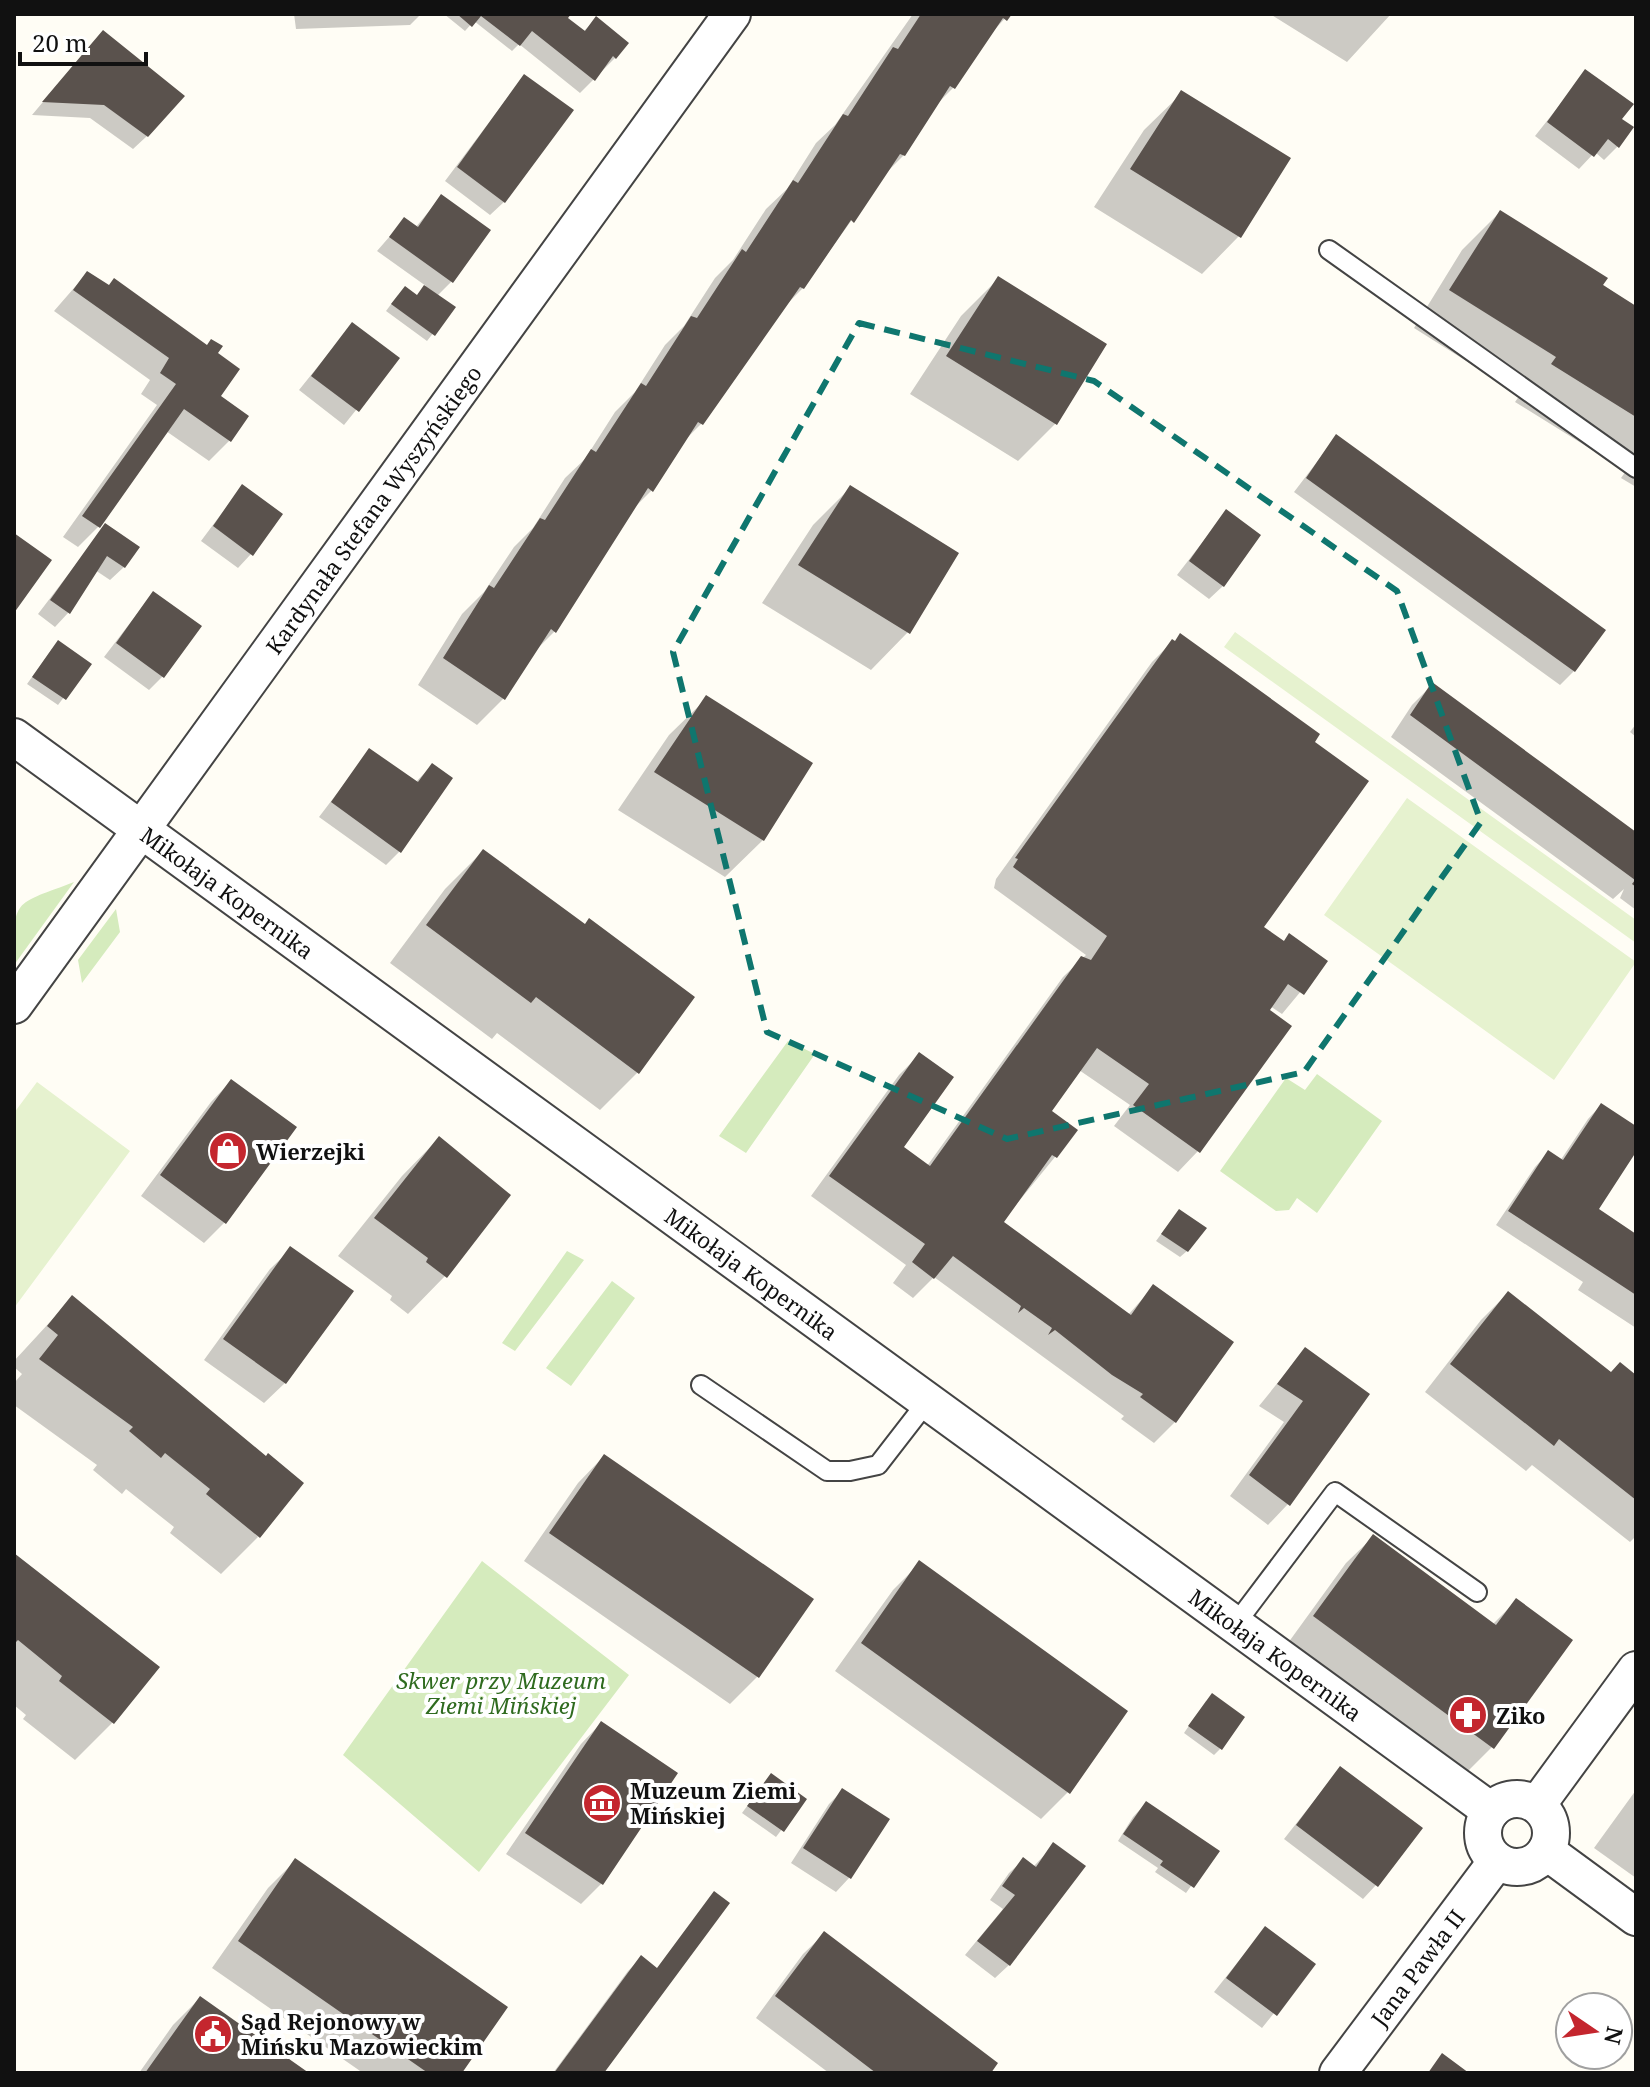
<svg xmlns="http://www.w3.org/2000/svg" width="1650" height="2087" font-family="'Noto Serif',serif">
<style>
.green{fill:#d5ebbd}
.pitch{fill:#e6f2cf}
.shadow{fill:#0003}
.building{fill:#5a524d}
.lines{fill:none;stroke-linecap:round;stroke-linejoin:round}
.lane-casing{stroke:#444;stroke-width:22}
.street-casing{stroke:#444;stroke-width:40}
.lane{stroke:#fff;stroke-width:18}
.street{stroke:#fff;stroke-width:36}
.marked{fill:none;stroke:#0f766e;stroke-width:6;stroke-dasharray:16 10;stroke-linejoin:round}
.labels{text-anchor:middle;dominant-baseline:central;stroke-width:8;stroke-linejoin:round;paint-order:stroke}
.street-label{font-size:22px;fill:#111;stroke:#fff}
.poi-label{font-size:22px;font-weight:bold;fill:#111;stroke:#fff;text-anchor:start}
.park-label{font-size:22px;font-style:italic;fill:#2f6b1f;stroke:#fff}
</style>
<rect width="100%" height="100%" fill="#fffdf5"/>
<path class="green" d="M74,882L14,965C14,897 12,906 74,882Z
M116,909L120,932L82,983L78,960Z
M788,1041L815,1054L746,1153L719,1136Z
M1317,1074L1382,1121L1317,1213L1297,1198L1289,1210L1276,1211L1220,1171L1286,1078L1305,1090Z
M567,1251L584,1260L515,1351L502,1343Z
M612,1281L635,1298L571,1386L546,1368Z
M482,1561L629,1675L479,1872L343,1755Z"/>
<path class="pitch" d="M1235,632L1636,920V943L1224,647Z
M1407,798L1636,962L1554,1080L1324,915Z
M37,1082L130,1151L14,1308V1113Z"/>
<path class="shadow" d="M294,14H421L410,25L296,29Z
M444,14H569L566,18L583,32L596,19L615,58L580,93L519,44L512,51L474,21L465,31Z
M913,14H1009L986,39L954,87L934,107L904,155L884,175L803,288L785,306L701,424L681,444L651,491L632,510L555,631L534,652L504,698L477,725L418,685L462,614L484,592L514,547L533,528L565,478L585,459L615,412L635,392L665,345L684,326L715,278L733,260L766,209L787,189L816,143L835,125Z
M1270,14H1391L1347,62Z
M90,46L147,136L133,149L90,118L32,115Z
M1586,72L1619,119L1618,146L1604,160L1595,152L1579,169L1535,136Z
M524,76L504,202L490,215L445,181Z
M1182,93L1239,236L1202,274L1094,207L1144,130Z
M441,197L451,282L437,296L453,308L427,341L386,311L398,295L416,297L426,286L377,251L404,220L415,228Z
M1500,212L1636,308V487L1621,478L1626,471L1515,402L1520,395L1414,328L1462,250Z
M87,273L218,396L229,441L209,461L166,431L98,527L78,547L63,537L157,405L141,394L150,380L54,311Z
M998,279L1056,423L1018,461L910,394L961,316Z
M352,324L397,359L344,425L299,390Z
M1336,437L1574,671L1560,685L1294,492Z
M242,486L251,554L238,568L201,541Z
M850,488L908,632L871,670L762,603L813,525Z
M1226,512L1223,586L1209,599L1177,575Z
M106,525L124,567L110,580L95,570L68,613L55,627L38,614Z
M153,593L163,676L149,690L104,657Z
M1173,641L1312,743L1261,927L1282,943L1290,935L1326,961L1282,1014L1270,1006L1198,1151L1178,1172L1114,1126L1130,1105L1079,1070L1049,1111L1055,1157L1001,1223L1128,1315L1154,1286L1232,1343L1175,1422L1154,1443L1121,1419L1124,1416L934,1277L913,1298L893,1283L906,1265L811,1196L899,1075L919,1055L901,1147L927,1166L1063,977L1086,955L994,888L996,879L1152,662Z
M52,649L89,664L58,705L27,684Z
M1432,685L1636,834V910L1620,898L1624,889L1613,899L1391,737L1412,705Z
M707,698L763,840L725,877L618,810L669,735Z
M1636,724V737L1630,732Z
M370,750L415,783L432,765L399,852L386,865L319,817Z
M483,851L638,1072L600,1110L497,1033L492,1039L390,963L445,889Z
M231,1081L294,1128L224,1223L204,1243L141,1196L211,1102Z
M1601,1105L1636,1128V1148L1596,1210L1636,1236V1328L1578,1290L1583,1282L1496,1225L1535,1167L1548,1153L1560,1161L1588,1119Z
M439,1138L445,1276L408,1314L390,1300L392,1296L338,1256L402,1176Z
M1173,1218L1187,1251L1180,1257L1156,1241Z
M291,1249L285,1383L264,1403L204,1360L270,1269Z
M1508,1293L1610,1374L1636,1378V1536L1630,1542L1532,1465L1526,1471L1425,1392L1481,1320Z
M72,1298L258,1537L221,1574L170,1533L174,1527L126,1489L122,1494L93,1470L97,1465L14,1405V1383L22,1374L14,1367V1361Z
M1305,1349L1368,1395L1288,1504L1268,1525L1230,1496L1284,1422L1259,1406Z
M604,1456L811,1599L757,1677L730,1704L524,1561L578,1483Z
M1373,1537L1492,1625L1516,1601L1492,1747L1465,1774L1288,1643L1346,1563Z
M14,1556L157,1667L112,1723L75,1760L23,1719L26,1715L14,1705Z
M920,1563L1068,1792L1041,1819L835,1671L893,1590Z
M1206,1701L1220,1749L1214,1755L1184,1733Z
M601,1723L676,1774L601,1884L581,1904L506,1854L581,1744Z
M1340,1768L1376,1885L1363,1899L1284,1839Z
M765,1782L804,1800L776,1837L742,1813Z
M843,1790L887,1819L849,1878L836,1892L791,1863L829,1804Z
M1636,1790V1878L1594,1848Z
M1146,1803L1204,1868L1186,1893L1155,1872L1158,1868L1118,1841L1133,1817Z
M1054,1845L1009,1965L995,1978L965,1955L1003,1909L990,1900L1009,1873L1023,1860L1033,1867Z
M295,1861L460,2073H363L212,1968L268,1888Z
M1265,1928L1313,1964L1262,2028L1214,1992Z
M824,1934L988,2073H829L756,2018L803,1954Z
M641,1958L600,2073H553L628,1971Z
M200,1998L306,2073H139L173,2025Z"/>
<path class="building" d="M457,14H571L568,18L585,31L596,16L629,43L616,59L613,56L595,81L532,31L520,46L481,16L472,27Z
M921,14H1012L1007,21L1003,18L955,89L950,86L905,156L900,154L854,223L851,220L804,289L800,287L703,425L698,422L653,492L648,488L556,633L551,629L505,700L443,658L489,585L494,588L540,518L545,520L591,449L596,452L641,383L646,386L691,316L697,318L742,249L746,252L793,180L798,183L843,114L848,116L893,47L898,49Z
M103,30L185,96L148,137L104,105L42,102Z
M1585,69L1634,104L1622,119L1634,127L1619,148L1608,139L1594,157L1547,122Z
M524,74L574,110L505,203L457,167Z
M1181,90L1291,158L1241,238L1130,169Z
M441,194L491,230L453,283L389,237L404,217L418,227Z
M1500,210L1608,278L1603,285L1636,306V417L1551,364L1556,357L1449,290Z
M87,271L109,285L114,278L207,345L211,339L223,346L218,353L240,369L221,396L249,416L231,442L184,409L100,528L82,516L176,384L160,373L169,358L73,290Z
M998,276L1107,344L1057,425L946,356Z
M424,285L456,307L435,336L391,304L405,286L417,295Z
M352,322L400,358L359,412L311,376Z
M1336,434L1606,630L1575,672L1306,478Z
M242,484L283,514L253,556L213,526Z
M850,485L959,553L910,634L798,565Z
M1226,509L1261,535L1224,587L1189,561Z
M105,523L140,547L125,568L107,556L70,614L50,600Z
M14,533L52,560L14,613Z
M153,591L202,626L164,678L116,643Z
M1180,633L1320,734L1315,742L1369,781L1264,927L1284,941L1289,933L1328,961L1304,995L1288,984L1270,1010L1292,1026L1200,1153L1133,1105L1149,1084L1097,1048L1052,1111L1078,1130L1057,1158L1052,1155L1004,1222L1131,1315L1153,1284L1234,1342L1176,1423L1140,1397L1143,1394L1112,1375L1055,1330L1048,1335L1052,1328L1024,1308L1018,1313L1021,1306L953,1256L934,1279L912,1262L925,1244L829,1176L919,1052L954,1077L904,1147L930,1166L1081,956L1091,960L1107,936L1013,867L1018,859L1015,858L1172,639L1175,641Z
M58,640L92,664L66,700L32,677Z
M1432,682L1636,832V887L1632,884L1635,880L1410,715Z
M706,695L813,763L764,841L654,772Z
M369,748L418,782L432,763L453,778L401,853L331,802Z
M483,849L585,924L589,918L695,997L639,1074L536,997L531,1003L426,925Z
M231,1079L297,1127L226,1224L160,1175Z
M1601,1103L1636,1126V1152L1599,1209L1636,1234V1295L1508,1211L1548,1150L1563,1160Z
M439,1136L511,1195L447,1278L426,1262L428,1258L374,1218Z
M1179,1209L1207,1228L1188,1252L1161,1234Z
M290,1246L354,1291L286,1384L223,1339Z
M1508,1291L1611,1372L1620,1362L1636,1375V1500L1559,1439L1554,1446L1450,1364Z
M72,1295L266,1456L268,1453L304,1483L260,1538L206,1494L210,1489L165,1453L161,1458L129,1431L133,1427L39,1359L58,1335L47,1326Z
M1305,1347L1370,1394L1290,1506L1249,1475L1303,1401L1277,1384Z
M604,1454L814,1599L759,1678L549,1533Z
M1373,1534L1496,1625L1516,1598L1573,1640L1494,1749L1313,1616Z
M14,1553L160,1667L114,1724L59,1681L62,1676L18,1640L14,1644Z
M919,1560L1128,1711L1070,1794L861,1643Z
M1212,1693L1245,1717L1222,1750L1188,1726Z
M601,1721L678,1773L603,1885L525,1833Z
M1340,1766L1423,1828L1378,1887L1296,1825Z
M771,1773L807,1799L784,1832L747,1806Z
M842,1788L890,1819L851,1879L803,1848Z
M1146,1801L1220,1851L1194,1888L1160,1865L1163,1861L1123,1834Z
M1053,1842L1086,1866L1010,1966L977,1941L1015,1895L1002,1886L1023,1857L1036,1867Z
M295,1858L508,2007L462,2073H428L238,1941Z
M714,1891L730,1903L604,2073H554L641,1955L657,1968Z
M1265,1926L1316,1964L1277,2016L1226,1978Z
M824,1931L998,2063L991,2073H876L775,1996Z
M200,1996L309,2073H145Z
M1442,2053L1469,2073H1428Z"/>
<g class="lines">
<g class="lane-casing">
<path id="lane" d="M1329,250L1636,468
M701,1385L827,1471H850L878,1465L926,1403
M1234,1626L1335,1492L1477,1592"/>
</g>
<g class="street-casing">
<g id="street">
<path id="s1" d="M14,737L1491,1811"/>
<path id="s2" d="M14,1005L732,14"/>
<circle cx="1517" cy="1833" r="34"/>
<path d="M1537,1805L1636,1670"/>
<path d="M1546,1851L1636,1917"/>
<path id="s3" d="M1338,2073L1497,1861"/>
</g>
</g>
<use href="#lane" class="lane"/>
<use href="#street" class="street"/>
</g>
<path class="marked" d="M859,323L1094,381L1397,591L1481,822L1304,1072L1007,1139L767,1032L673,652Z"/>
<defs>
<g id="shop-disc" transform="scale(2)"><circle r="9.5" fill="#c4262e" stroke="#fff"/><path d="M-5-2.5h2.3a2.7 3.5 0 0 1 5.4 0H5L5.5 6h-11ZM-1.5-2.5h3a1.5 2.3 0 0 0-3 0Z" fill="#fff"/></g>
<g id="pharmacy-disc" transform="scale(2)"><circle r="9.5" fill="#c4262e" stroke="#fff"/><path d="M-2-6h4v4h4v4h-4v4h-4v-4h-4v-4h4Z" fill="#fff"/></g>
<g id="museum-disc" transform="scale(2)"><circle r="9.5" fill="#c4262e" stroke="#fff"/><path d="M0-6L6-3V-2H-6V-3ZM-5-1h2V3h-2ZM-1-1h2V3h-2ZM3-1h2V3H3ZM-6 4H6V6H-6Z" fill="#fff"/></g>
<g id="civic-disc" transform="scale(2)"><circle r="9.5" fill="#c4262e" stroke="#fff"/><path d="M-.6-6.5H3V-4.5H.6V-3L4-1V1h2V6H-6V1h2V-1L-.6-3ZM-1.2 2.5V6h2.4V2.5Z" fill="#fff"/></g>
</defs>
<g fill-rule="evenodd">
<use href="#shop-disc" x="228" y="1151"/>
<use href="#pharmacy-disc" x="1468" y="1715"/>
<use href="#museum-disc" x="602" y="1803"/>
<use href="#civic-disc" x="213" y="2034"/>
</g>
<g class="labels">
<g class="street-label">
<text stroke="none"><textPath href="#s2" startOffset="612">Kardynała Stefana Wyszyńskiego</textPath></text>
<text stroke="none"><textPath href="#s1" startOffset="264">Mikołaja Kopernika</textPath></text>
<text stroke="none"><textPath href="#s1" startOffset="912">Mikołaja Kopernika</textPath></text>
<text stroke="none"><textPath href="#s1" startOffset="1560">Mikołaja Kopernika</textPath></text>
<text stroke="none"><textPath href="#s3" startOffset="132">Jana Pawła II</textPath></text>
</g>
<g class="poi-label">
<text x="256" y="1151">Wierzejki</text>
<text x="1496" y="1715">Ziko</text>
<text x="630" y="1790">Muzeum Ziemi<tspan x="630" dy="25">Mińskiej</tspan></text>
<text x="241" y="2021">Sąd Rejonowy w<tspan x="241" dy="25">Mińsku Mazowieckim</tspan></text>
</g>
<g class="park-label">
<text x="501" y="1680">Skwer przy Muzeum<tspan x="501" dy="25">Ziemi Mińskiej</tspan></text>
</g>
</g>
<rect width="1650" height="2087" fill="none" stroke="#111111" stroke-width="32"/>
<g transform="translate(1594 2031) rotate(103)"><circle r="38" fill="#ffffff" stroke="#a0a0a0" stroke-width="2"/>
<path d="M0-6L14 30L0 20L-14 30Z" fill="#c4262e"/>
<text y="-12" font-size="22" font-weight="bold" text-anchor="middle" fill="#111111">N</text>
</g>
<path d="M20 52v12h126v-12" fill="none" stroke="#111111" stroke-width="4"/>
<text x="32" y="52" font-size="24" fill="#111111" stroke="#ffffff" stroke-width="6" paint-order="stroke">20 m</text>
</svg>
